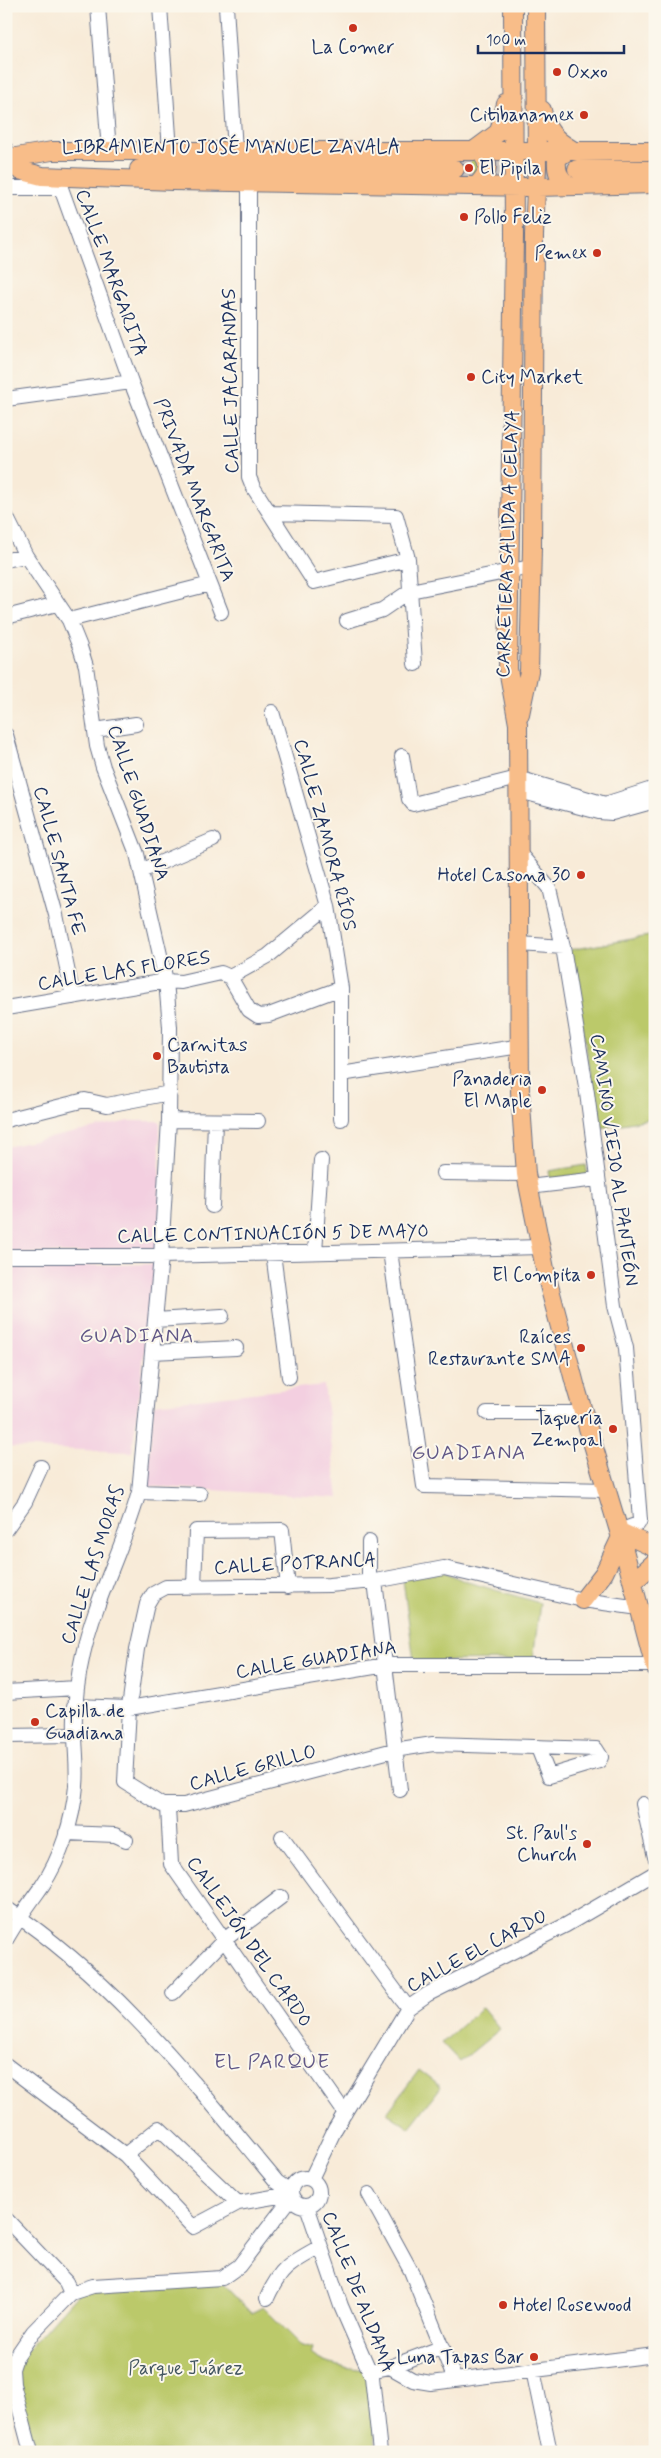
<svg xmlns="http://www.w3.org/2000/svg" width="661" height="2458" font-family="Mynerve,sans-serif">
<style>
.built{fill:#f3cfe0}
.green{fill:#bbc96b;stroke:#6b7c64}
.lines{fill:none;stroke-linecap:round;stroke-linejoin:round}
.major-tunnel{stroke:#ccc5c0;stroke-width:18;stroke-dasharray:18 9;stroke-linecap:butt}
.minor-casing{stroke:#687189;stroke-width:16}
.major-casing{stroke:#687189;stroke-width:20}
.minor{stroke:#fff;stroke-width:14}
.major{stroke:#f8bd89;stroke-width:18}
.poi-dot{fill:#c8321e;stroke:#fbf7ec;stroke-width:2}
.labels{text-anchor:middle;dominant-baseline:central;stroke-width:4;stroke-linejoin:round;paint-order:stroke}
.poi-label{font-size:19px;fill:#1b2f5e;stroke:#fbf7ec;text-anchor:end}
.street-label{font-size:19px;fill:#1b2f5e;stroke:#fbf7ec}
.park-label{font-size:19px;fill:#435661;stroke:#fbf7ec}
.quarter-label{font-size:21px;letter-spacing:1px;fill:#615887;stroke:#fbf7ec}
</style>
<rect width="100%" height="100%" fill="#fbf7ec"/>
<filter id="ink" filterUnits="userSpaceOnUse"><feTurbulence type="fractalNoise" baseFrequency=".02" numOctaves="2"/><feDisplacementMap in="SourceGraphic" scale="10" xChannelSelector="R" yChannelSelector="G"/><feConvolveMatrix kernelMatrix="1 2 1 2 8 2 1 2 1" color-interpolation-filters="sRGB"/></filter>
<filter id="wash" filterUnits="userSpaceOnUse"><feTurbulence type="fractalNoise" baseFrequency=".0096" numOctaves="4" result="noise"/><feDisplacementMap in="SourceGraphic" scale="20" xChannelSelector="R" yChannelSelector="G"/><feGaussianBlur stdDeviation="1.12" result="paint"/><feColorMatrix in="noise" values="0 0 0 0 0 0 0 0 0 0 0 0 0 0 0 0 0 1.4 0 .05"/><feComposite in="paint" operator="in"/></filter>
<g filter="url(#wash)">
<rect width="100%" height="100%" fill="#f8ebd8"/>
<path class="built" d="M129,1121H160L159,1252L6,1253V1147Z
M155,1264L132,1452L6,1447V1268Z
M324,1385L338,1498L147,1486L154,1404Z"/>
<path class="green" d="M477,156L484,165L477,179L460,180L459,157Z
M655,935V1118L600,1128L569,950Z
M586,1165L588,1177L551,1183L549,1171Z
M445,1572L464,1581L540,1603L533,1660L414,1661L403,1580Z
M482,2007L500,2029L460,2062L442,2043Z
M419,2070L441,2087L409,2128L387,2113Z
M221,2282L251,2313L263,2307L300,2344L313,2348L311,2354C326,2367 347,2367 366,2370L377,2452H35L17,2385L19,2359L80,2291Z"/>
</g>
<g filter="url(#ink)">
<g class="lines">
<path class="major-tunnel" d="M548,160H577
M455,169H552"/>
<g class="minor-casing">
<path id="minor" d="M98,6L109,151
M160,6L170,151
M226,6L235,151
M6,149L9,157
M57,177L131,382L221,612
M249,183V477L253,487L314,582L408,559
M6,188H60
M6,399L131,382
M270,513L396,516L408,559L415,664
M6,516L26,556L69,620L80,647L86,666L97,746L103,767L137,854L166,981L170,1027L169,1120L161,1256L139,1492C124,1547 96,1597 83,1654C77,1680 74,1706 75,1733C75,1751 78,1768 76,1786C73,1820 61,1858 42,1886C29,1904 17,1920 6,1940
M6,560L26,556
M6,617L57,604
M69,620L210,584
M347,621L382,610L410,591L531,567
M272,712L328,906L341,988V1119
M95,730L136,724
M6,735L56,915L73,997
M402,756L409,799L413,804L518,778L605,804L655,788
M519,791L599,812L612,813L655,801
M519,853L549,888L563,947L587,1093L615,1306L626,1348L640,1520L638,1524L619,1531
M141,871L213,840
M520,944L563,947
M230,977L268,956L328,906
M6,1008L166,981L181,982L221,973L230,977L249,1010L258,1016L269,1015L341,988
M341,1074L521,1046
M6,1120L85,1100L107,1105L170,1093
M169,1120L258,1121
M443,1173L526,1174
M528,1187L598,1179
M212,1206L215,1121
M390,1251L424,1486L608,1490
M315,1252L321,1160
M273,1253L289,1377
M6,1256H161L540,1247
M155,1320L222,1316
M152,1352L236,1348
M487,1413H584
M139,1492L200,1494
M6,1529L25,1502L41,1467
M369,1581V1542
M375,1581L400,1790
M194,1587L196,1531L282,1530L288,1587
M6,1692L77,1688
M74,1706L129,1708L386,1665H654
M6,1736L75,1735
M538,1748L549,1776L599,1761L601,1757L596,1749L433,1744L394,1750L184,1805H162L125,1782L129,1708L137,1649L147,1604L153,1594L166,1587L329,1585L375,1581L444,1568L583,1600L639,1608
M643,1804L655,1857
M168,1807L171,1864L345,2113
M66,1833L115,1835L126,1840
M282,1837L408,2008
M6,1908C116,1981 194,2083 277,2182L290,2191
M173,1993L224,1940L281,1897
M6,2065L125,2155L193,2227L238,2203L273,2197H291
M125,2155L159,2128L238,2203
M291 2192a14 14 0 1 1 28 0a14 14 0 1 1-28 0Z
M311,2179L335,2129L408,2008L428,1994L566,1925L655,1873
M369,2194L411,2271L455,2380
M307,2206L341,2306L372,2377L380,2452
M6,2219L66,2282L71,2293
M267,2298C281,2267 291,2263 320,2247
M390,2367L443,2347
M533,2370L550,2452
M370,2371L390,2367L413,2380L431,2383L655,2355
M31,2452L13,2384L12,2369L16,2357L33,2332L71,2293L93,2286L222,2278L239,2266L291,2198"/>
</g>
<g class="major-casing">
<path id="major" d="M513,6L514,236L508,669L518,724L520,1092L526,1174L546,1274L576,1388L619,1531L655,1667
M542,110C545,129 555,140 571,149
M476,149L499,132L506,104
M476,149C491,160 490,172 478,184
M16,157L52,151H655
M139,169H455
M577,169L655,170
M19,170L42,176L173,181L537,187L655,184
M568,185C558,177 556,171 557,158L571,149
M520,714L529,671L532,548L534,235L537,166L536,6
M620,1532L655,1548
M633,1582L655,1562
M583,1600L604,1573L621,1537"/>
</g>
<use href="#minor" class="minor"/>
<use href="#major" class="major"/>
</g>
</g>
<g class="poi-dot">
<circle cx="353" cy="28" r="5"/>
<circle cx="557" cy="72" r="5"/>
<circle cx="584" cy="115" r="5"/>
<circle cx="469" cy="168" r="5"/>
<circle cx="464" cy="217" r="5"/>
<circle cx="597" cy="253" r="5"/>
<circle cx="471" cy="377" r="5"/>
<circle cx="581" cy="875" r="5"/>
<circle cx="157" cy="1056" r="5"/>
<circle cx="542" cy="1090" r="5"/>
<circle cx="591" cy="1275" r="5"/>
<circle cx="581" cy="1348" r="5"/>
<circle cx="613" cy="1429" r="5"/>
<circle cx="35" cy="1722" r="5"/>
<circle cx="587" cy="1844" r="5"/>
<circle cx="503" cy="2305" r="5"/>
<circle cx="534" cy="2357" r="5"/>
</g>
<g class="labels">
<g class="poi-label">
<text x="353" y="47" text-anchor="middle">La Comer</text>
<text x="567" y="72" text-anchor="start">Oxxo</text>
<text x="574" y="115">Citibanamex</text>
<text x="479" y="168" text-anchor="start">El Pipila</text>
<text x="474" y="217" text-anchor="start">Pollo Feliz</text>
<text x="587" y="253">Pemex</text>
<text x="481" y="377" text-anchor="start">City Market</text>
<text x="571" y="875">Hotel Casona 30</text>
<text x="167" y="1045" text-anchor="start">Carnitas<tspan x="167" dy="22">Bautista</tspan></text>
<text x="532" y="1079">Panaderia<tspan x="532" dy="22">El Maple</tspan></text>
<text x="581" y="1275">El Compita</text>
<text x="571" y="1337">Raíces<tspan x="571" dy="22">Restaurante SMA</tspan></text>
<text x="603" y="1418">Taquería<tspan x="603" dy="22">Zempoal</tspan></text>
<text x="45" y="1711" text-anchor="start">Capilla de<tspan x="45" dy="22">Guadiana</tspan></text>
<text x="577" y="1833">St. Paul's<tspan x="577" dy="22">Church</tspan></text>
<text x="513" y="2305" text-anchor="start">Hotel Rosewood</text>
<text x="524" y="2357">Luna Tapas Bar</text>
</g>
<g class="street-label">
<text x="231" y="147">LIBRAMIENTO JOSÉ MANUEL ZAVALA</text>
<text transform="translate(111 273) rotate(70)">CALLE MARGARITA</text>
<text transform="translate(231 381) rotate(-91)">CALLE JACARANDAS</text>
<text transform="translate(194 490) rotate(69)">PRIVADA MARGARITA</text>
<text transform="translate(508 544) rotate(-88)">CARRETERA SALIDA A CELAYA</text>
<text transform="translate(138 803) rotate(72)">CALLE GUADIANA</text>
<text transform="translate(325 835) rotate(75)">CALLE ZAMORA RÍOS</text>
<text transform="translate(59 861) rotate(75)">CALLE SANTA FE</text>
<text transform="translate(124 971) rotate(-9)">CALLE LAS FLORES</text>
<text transform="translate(614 1160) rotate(82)">CAMINO VIEJO AL PANTEÓN</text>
<text transform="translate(273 1234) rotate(-1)">CALLE CONTINUACIÓN 5 DE MAYO</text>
<text transform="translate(295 1564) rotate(-3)">CALLE POTRANCA</text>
<text transform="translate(93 1565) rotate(-72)">CALLE LAS MORAS</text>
<text transform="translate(316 1660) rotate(-9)">CALLE GUADIANA</text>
<text transform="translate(253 1768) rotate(-15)">CALLE GRILLO</text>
<text transform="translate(249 1942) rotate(55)">CALLEJÓN DEL CARDO</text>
<text transform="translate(477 1951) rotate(-28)">CALLE EL CARDO</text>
<text transform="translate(358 2292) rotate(69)">CALLE DE ALDAMA</text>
</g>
<g class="park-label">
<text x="186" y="2368">Parque Juárez</text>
</g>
<g class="quarter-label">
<text x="137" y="1336">GUADIANA</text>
<text x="469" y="1453">GUADIANA</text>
<text x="272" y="2062">EL PARQUE</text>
</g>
</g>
<rect width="661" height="2458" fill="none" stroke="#fbf7ec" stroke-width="25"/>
<path d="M478 45v8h146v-8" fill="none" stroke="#1b2f5e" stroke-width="2.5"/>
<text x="486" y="45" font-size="15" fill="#1b2f5e" stroke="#fbf7ec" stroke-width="4" paint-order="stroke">100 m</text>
</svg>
